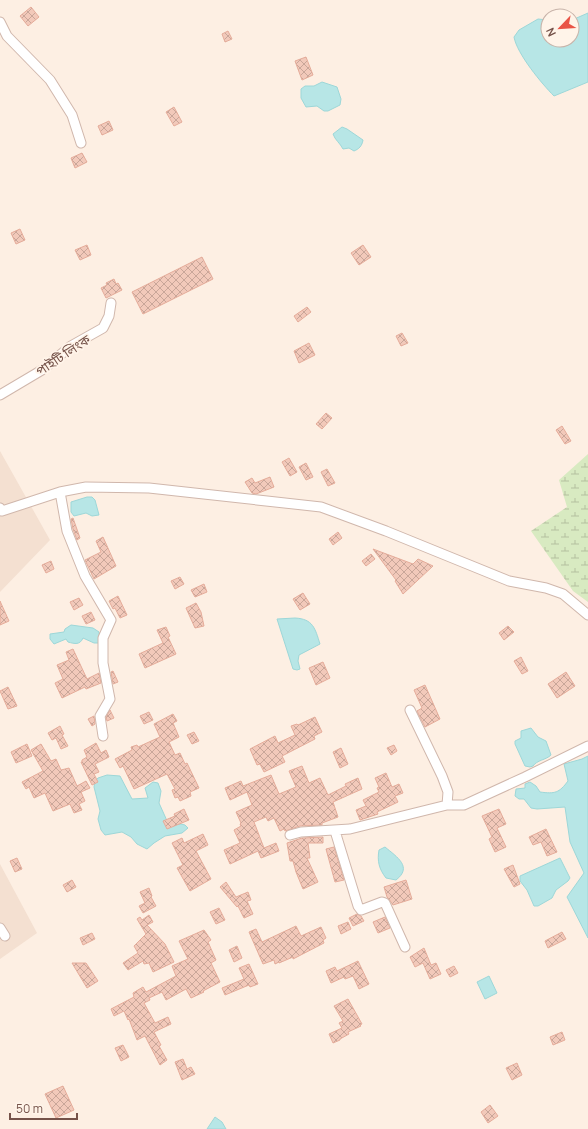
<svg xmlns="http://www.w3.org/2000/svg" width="588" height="1129" font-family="Manrope,'Noto Sans Bengali',sans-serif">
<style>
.residential{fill:#f4e0d1}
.wetland{fill:url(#wetland-marsh)}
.water{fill:#b7e6e6;stroke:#9dd7d8}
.building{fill:url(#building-cross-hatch);stroke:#e5ac9a}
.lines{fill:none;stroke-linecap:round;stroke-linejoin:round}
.minor-casing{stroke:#d0b7ac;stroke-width:11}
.minor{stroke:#fff;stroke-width:9}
.labels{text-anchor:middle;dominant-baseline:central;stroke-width:3.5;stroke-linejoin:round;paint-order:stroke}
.street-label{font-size:13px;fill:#755249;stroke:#fff4e9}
</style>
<defs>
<pattern id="wetland-marsh" width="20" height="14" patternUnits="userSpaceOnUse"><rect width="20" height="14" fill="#d8eac1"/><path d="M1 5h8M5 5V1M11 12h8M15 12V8" fill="none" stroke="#b4c09f"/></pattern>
<pattern id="building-cross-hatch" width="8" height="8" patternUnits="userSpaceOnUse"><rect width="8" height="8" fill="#f2c9ba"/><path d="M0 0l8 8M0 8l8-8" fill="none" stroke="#c9a699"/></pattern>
</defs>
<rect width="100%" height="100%" fill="#fdefe3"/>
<path class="residential" d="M0,451L50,540L0,592Z
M0,864L37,933L0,959Z"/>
<path class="wetland" d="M588,454V602L573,591L531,531L567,507L559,480Z"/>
<path class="water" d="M588,13V82L554,96C542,84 517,54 514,37L519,30L538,19L548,20V40H572V20Z
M322,82L337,87L341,99L340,105L328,111H324L317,106L306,107L301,98V89L305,86H314Z
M342,127L347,129L363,140C362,146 359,149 354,151L349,148L343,149C340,143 335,140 333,134Z
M87,497H92L95,500L99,515L92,516L86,513L74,516L71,512V502Z
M295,618C313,619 315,628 320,644L299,655L298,661L300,669L297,670L293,669L277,619Z
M71,625L93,628L99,632L100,643H94L83,638C80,645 75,644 68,642L66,639L54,644L50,639V634L64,632L65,629Z
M531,728L538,737L546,741L551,755C546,760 537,760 533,766L530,767L525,766L515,744V741L521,738V731Z
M588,756V938L567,897L584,873L570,842L565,807L537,809L531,808L524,799H519L515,796L516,789L525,788V784L530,782L536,786L540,792C555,794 559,793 568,781L564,764L582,759Z
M107,775L120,776L132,799L148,798L145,788L153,782L158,783L161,791L159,803L168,823L172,825L181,824L185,825L188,828L182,833L165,836L154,843L147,849L137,844L131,837L122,832L105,835L101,830L98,819L100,811L94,787L95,781L98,778Z
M385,847C397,857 413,867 396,880L386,878C379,869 377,861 379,850Z
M560,858L570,878L568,881L556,890L552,898L538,906H534L527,890L520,881V876Z
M489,976L497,993L485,999L477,982Z
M215,1117L222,1122L226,1129H207Z"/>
<path class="building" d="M31,7L39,17L28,26L20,16Z
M228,31L232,39L225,42L222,34Z
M306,57L313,75L302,80L295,61Z
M174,107L182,122L174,126L166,112Z
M109,121L113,130L102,135L98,126Z
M82,153L87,162L75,168L71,158Z
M20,229L25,240L16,244L11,233Z
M87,245L91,255L80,260L75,250Z
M363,245L371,257L359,265L351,253Z
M202,257L213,279L143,314L132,292Z
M114,279L116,284L118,283L122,290L106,298L101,288L107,285L106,283Z
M307,307L311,312L298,322L294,316Z
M402,333L408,343L401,346L396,336Z
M309,343L315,355L299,363L294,351Z
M326,413L332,418L322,429L316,424Z
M562,426L571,441L565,444L556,430Z
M289,458L297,472L290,476L282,462Z
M306,463L313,477L306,480L299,467Z
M327,469L335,483L328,486L321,472Z
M270,477L274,487L256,494L252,493L245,482L252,478L255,483Z
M73,518L80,538L77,540L73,529L71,519Z
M338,532L342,538L333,545L329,539Z
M103,537L116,566L94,579L85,560L101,552L96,541Z
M373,549L413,564L418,559L433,566L403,594L395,581L396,580Z
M371,554L375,559L366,566L362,561Z
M51,561L54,569L46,573L42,565Z
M180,577L184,584L175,589L171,581Z
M204,584L207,592L195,597L191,590Z
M303,593L310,604L300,610L293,599Z
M118,596L127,615L120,618L115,608L113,609L109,601Z
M79,598L83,605L74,610L70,602Z
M0,601L9,621L0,625Z
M196,603L201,612L204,626L195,628L186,608Z
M91,612L95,620L86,624L82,616Z
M508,626L514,632L504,640L499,633Z
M166,627L170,636L168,637L176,654L145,668L139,654L163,643L157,630Z
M73,649L87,679L99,673L101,683L86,689L85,687L62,698L55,683L63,679L57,665L69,660L66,652Z
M521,657L528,671L522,674L514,661Z
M323,662L330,678L316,685L309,668Z
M113,671L118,682L113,684L111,672Z
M566,672L575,686L557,698L548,684Z
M425,685L440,719L425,727L417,711L422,708L414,690Z
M8,687L17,706L8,709L0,691Z
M110,710L114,718L107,721L106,717Z
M149,712L153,720L144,724L140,716Z
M173,714L177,721L173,723L179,737L169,742L175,755L180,753L185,764L187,763L199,788L190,792L191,796L180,801L178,797L175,798L172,790L175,789L167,774L134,789L123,766L120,768L115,759L132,750L131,747L137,745L138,747L160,737L154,724Z
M94,716L95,724L92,726L88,719Z
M315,717L322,732L314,736L315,739L282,756L285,762L264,772L260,764L257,765L250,749L275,736L278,743L295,735L291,726L297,724L298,725Z
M60,726L64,734L62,735L68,746L61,749L56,738L52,740L48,733Z
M194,732L199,741L192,744L187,735Z
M96,743L101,753L106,750L109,757L95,764L99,772L94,774L98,782L92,785L81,762H82V760L87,757L84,750Z
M27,744L32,756L16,763L11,752Z
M41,744L51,761L56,759L61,770L69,768L77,786L86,781L90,788L81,792L85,801L79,804L82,810L74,813L70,804L53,811L45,793L34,798L29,787L26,789L22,782L43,771L31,750Z
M394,745L397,751L391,755L387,748Z
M341,748L348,764L340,768L333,752Z
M302,766L309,783L320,778L328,795L346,786L345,784L358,778L362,789L333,802L338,817L322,823V825L300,826L285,831L284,829L280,831L274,818L268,821L266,817L254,822L264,848L276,843L279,851L261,858L258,851L230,864L224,850L240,843L234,830L241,826L240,824L241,823L236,812L252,805L247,792L230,800L225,788L241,781L243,786L271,775L279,794L296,787L289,771Z
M386,773L392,787L399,784L403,793L395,796L398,802L377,812L378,814L360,820L356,810L366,806L363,800L379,792L377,788L379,787L375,778Z
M184,809L189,820L167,829L163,821L175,816L174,814Z
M499,809L506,824L497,828L506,847L495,852L489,839L492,837L482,816Z
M546,829L557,852L547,856L541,842L533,845L529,837Z
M203,834L208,845L196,851L211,879L190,891L177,868L183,865L172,843L182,838L184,843Z
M323,837V843H308L310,858H307L318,882L303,889L296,872L293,861H290L287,843L302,838Z
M334,847L344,880L335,882L326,849Z
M17,858L22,869L15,872L10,861Z
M513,865L520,884L514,887L504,869Z
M72,880L76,887L67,892L63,885Z
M406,880L412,899L393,905L389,899L387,897L384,887Z
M226,882L236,897L248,892L251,900L247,901L253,914L244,918L238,906L237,907L220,887Z
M149,888L152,896L151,897L156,906L143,913L139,906L145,903L140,892Z
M219,908L225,920L216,924L210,912Z
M357,914L361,916L364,921L353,926L349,918Z
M149,915L153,922L147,925L165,944L174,962L153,972L149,963L144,964L143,961L128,970L123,963L138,953L134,946L146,934L137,919L140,917L142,920Z
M385,917L390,928L378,933L373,922Z
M348,922L351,929L341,934L338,926Z
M296,926L301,936L321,927L326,938L323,940L324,943L293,959V957L279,963V962L275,964L274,960L263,964L249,932L256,929L262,942Z
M204,930L211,940L208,942L216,960L211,963L220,982L203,991L204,992L191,998L186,989L166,1000L162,992L149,998L150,1000L144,1003L155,1023L168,1017L171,1024L154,1032L161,1045L159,1046L167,1060L160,1065L145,1036L137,1040L129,1019L128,1020L124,1011L114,1016L111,1009L134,997L133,993L143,987L146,992L176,976L172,966L188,959L179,941Z
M562,932L566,939L548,948L545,941Z
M92,933L95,939L83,945L80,938Z
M237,946L242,958L234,962L229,950Z
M424,948L431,965L436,963L441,974L430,979L423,963L415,967L410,957Z
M358,961L369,984L359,989L353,976L345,979L344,977L331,983L326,971L335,967L337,971Z
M72,963H86L98,981L87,988Z
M249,964L258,984L250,987L249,985L225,995L222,988L244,979L239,968Z
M454,966L458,973L450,977L446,970Z
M348,999L362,1024L360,1025L361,1026L348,1032L349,1034L340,1039V1040L333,1043L329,1034L342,1028L339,1023L343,1021L334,1006Z
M562,1032L565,1040L553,1045L550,1037Z
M123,1045L129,1057L121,1061L115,1048Z
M183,1059L187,1069L191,1067L195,1074L182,1080L175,1062Z
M517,1063L522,1075L512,1080L506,1068Z
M63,1086L74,1110L56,1118L45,1094Z
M490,1105L498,1116L488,1123L481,1112Z"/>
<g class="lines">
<g class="minor-casing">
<path id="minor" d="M0,22L7,36L50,80L72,115L81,143
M0,395L42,370L71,346L103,328L109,316L111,303
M60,492L67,531L85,576L111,620L103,638V663L110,699L100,716L103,736
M0,508L2,511L60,492L86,487L149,488L321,507L386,531L509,581L546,588L563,594L588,615
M410,710L442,776L448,792L447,805
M335,831L358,906L361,910L382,902L385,903L405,947
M290,835L301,832L350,829L447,805H464L525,777L588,746
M0,928L5,936"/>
</g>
<use href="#minor" class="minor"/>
</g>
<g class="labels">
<g class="street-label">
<text transform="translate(63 355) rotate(-34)">পাইটি লিংক</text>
</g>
</g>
<g transform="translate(560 28) rotate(245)"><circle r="19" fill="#fff4e9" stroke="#c8b3a9"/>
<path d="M0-3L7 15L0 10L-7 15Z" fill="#e95446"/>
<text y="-6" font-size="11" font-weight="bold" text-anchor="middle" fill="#755249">N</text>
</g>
<path d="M10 1113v6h67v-6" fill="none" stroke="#755249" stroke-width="2"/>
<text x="16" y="1113" font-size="12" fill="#755249" stroke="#fff4e9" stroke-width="3" paint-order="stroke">50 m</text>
</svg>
